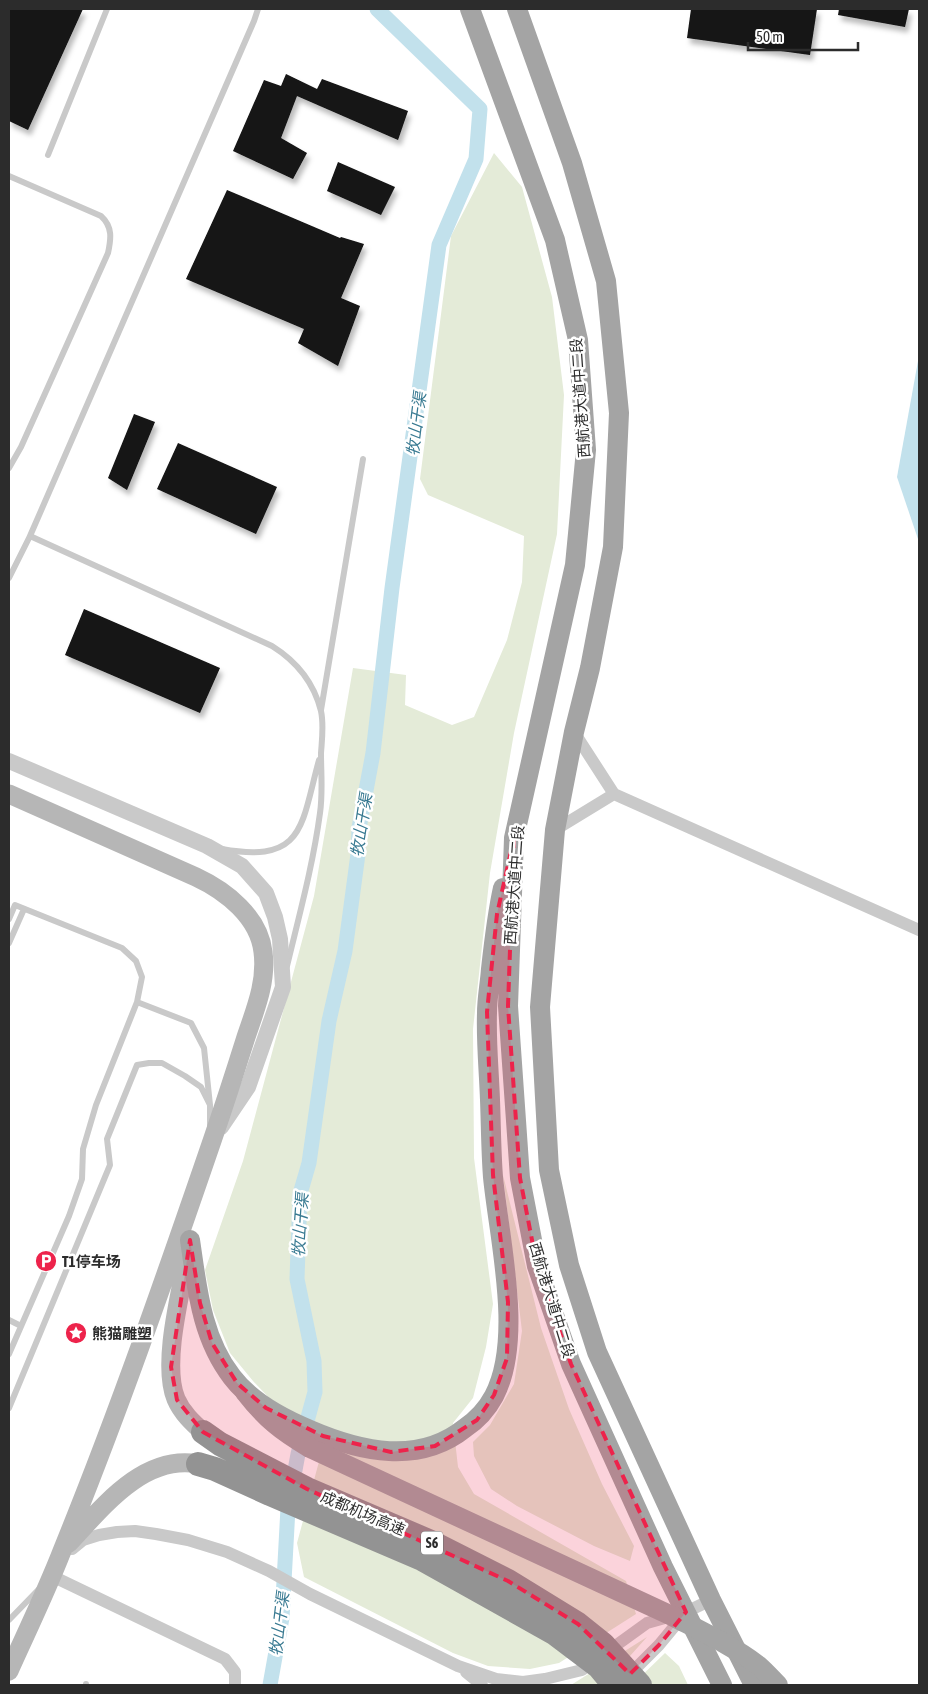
<svg xmlns="http://www.w3.org/2000/svg" width="928" height="1694" font-family="'Asap Condensed','Noto Sans SC',sans-serif">
<style>
.green{fill:#e4ebd8}
.water{fill:#c2e1ec}
.lines{fill:none;stroke-linecap:round;stroke-linejoin:round}
.canal{stroke:#c2e1ec;stroke-width:15}
.building{fill:#131313;filter:url(#shadow)}
.service{stroke:#c9c9c9;stroke-width:6}
.minor{stroke:#c9c9c9;stroke-width:12}
.tertiary{stroke:#c9c9c9;stroke-width:16}
.secondary{stroke:#b6b6b6;stroke-width:19}
.primary{stroke:#a4a4a4;stroke-width:20}
.primary-bridge{stroke:#a4a4a4;stroke-width:20}
.motorway-bridge{stroke:#939393;stroke-width:24}
.marked{fill:#ed234b;fill-opacity:0.2;stroke:#ed234b;stroke-width:4;stroke-dasharray:10 6;stroke-linejoin:round}
.labels{text-anchor:middle;dominant-baseline:central;stroke-width:5;stroke-linejoin:round;paint-order:stroke}
.shield{fill:#fff;stroke:#6b6b6b;stroke-width:1}
.shield-label{font-size:14px;font-weight:bold;fill:#2c2c2c}
.street-label{font-size:15px;fill:#2c2c2c;stroke:#fff}
.poi-label{font-size:15px;font-weight:bold;fill:#2c2c2c;stroke:#fff;text-anchor:start}
.water-label{font-size:16px;font-style:italic;fill:#377991;stroke:#fff}
</style>
<defs>
<filter id="shadow"><feDropShadow dx="3" dy="5.5" stdDeviation="2.5" flood-color="#0004"/></filter>
</defs>
<rect width="100%" height="100%" fill="#fff"/>
<path class="green" d="M494,153L522,187L552,297L564,395L557,534L514,733L490,873L473,1029L474,1158L493,1304L486,1347L473,1398L453,1423L458,1467L474,1494L626,1581L636,1614L559,1663L530,1669L488,1666L453,1653L304,1577L297,1543L327,1432L274,1403L253,1381L230,1353L213,1310L205,1270L243,1161L314,896L353,668L406,675L405,705L452,725L474,717L507,640L522,582L524,536L428,495L420,479L451,236Z
M503,1175L541,1328L569,1409L602,1484L634,1546L630,1561L594,1546L517,1506L491,1489L474,1456L473,1442L490,1425L514,1384L522,1331Z
M647,1637L604,1685H571Z
M665,1653L679,1666L688,1685H632Z"/>
<path class="water" d="M919,359V542L897,477L918,361Z"/>
<g class="lines">
<path class="canal" d="M270,1685L282,1618L288,1508L298,1454L315,1392L314,1361L297,1279L300,1194L309,1163L329,1021L345,951L358,854L359,828L373,753L392,588L439,245L476,159L480,109L377,9"/>
</g>
<path class="building" d="M9,9H83L28,130L9,121Z
M691,9H817L810,55L687,38Z
M839,9H909L905,27L838,15Z
M286,74L317,89L322,79L408,111L398,140L297,96L281,138L307,153L293,179L233,151L264,80L281,86Z
M338,162L395,187L381,215L327,191Z
M227,190L340,238L341,237L364,244L341,298L360,306L338,366L298,343L304,329L186,279Z
M134,414L155,422L127,490L108,478Z
M178,443L277,487L256,534L157,489Z
M84,609L220,668L200,713L65,655Z"/>
<g class="lines">
<path class="service" d="M48,155L107,9
M9,176L101,216C113,227 111,239 108,253L21,447L9,468
M30,536L254,21L258,9
M9,578L30,536L272,646C296,661 314,683 321,711C324,725 322,739 321,753C321,773 323,793 320,813C313,865 299,916 287,966
M321,710L363,459
M222,849C305,864 301,825 319,760
M9,919L15,905L122,948L136,961L142,977L137,1002L96,1105L83,1149L82,1179L69,1216L9,1354
M9,943L24,909
M137,1002L191,1023L204,1048L210,1105V1127
M9,1320L21,1326
M9,1408L110,1165L107,1139L137,1065L149,1063H162L185,1076L201,1087L210,1105
M9,1620L39,1589
M86,1685V1684"/>
<path class="minor" d="M574,732L614,794L919,930
M555,830L614,794
M72,1549L83,1540L99,1535L117,1532L135,1531L156,1534L188,1540L227,1552L269,1571L310,1594L458,1666L496,1679L523,1682L545,1679L582,1670L647,1623L686,1612L711,1600
M52,1576L225,1659L235,1672V1685
M466,1672L482,1685
M627,1677L659,1645L683,1616"/>
<path class="tertiary" d="M9,761L207,846L242,866L266,893L275,917L280,939L283,987L248,1087L221,1127"/>
<path class="secondary" d="M9,794L196,877C226,891 259,917 263,952C267,982 255,1010 246,1037C235,1072 224,1106 212,1141C165,1278 117,1416 62,1551C46,1592 27,1631 9,1671
M189,1248C182,1288 161,1363 176,1399C182,1413 193,1423 203,1432
M69,1543C102,1508 143,1454 198,1464"/>
<path class="primary" d="M470,9L555,240L578,340L586,450L575,565L514,838L508,1006L520,1178L537,1266L571,1364L663,1567L722,1685
M517,9L572,163L606,281L619,413L613,547L590,668L574,732L555,830L540,1007L549,1170L569,1265L597,1352L711,1600L754,1685
M190,1240C197,1287 201,1337 232,1377C251,1402 281,1418 310,1430C361,1452 419,1465 465,1428C477,1420 487,1409 494,1396C524,1339 499,1239 493,1177C491,1151 491,1125 490,1100C489,1071 486,1042 487,1013C487,998 490,984 491,969C494,942 497,915 503,888"/>
<path class="primary-bridge" d="M245,1392C266,1419 281,1431 310,1448L672,1616C701,1631 733,1646 759,1666C766,1672 772,1679 778,1685"/>
<path class="motorway-bridge" d="M203,1432L220,1444L307,1489L431,1542L508,1581L578,1624L603,1644L640,1685
M198,1464L215,1469L270,1494L422,1559L554,1633L599,1667L614,1685"/>
</g>
<path class="marked" d="M514,838L508,1006L520,1178L537,1266L571,1364L686,1612L659,1645L630,1674L578,1624L508,1581L307,1489L203,1432L177,1400L171,1367L190,1240L200,1303L212,1343L237,1383L266,1408L323,1436L391,1452L435,1446L477,1420L494,1395L507,1358L508,1302L493,1175L487,1012L497,914Z"/>
<defs>
<g id="parking-disc" transform="scale(1.125)"><circle r="9.5" fill="#ed234b" stroke="#fff"/><path d="M-3.5-5.5H1a3.5 3.5 0 0 1 0 7H-1V5.5H-3.5ZM-1-3.4V-.6H.8a1.4 1.4 0 0 0 0-2.8Z" fill="#fff"/></g>
<g id="sight-disc" transform="scale(1.125)"><circle r="9.5" fill="#ed234b" stroke="#fff"/><path d="M0-6L1.8-2.2L6-1.7L2.9 1.2L3.7 5.4L0 3.3L-3.7 5.4L-2.9 1.2L-6-1.7L-1.8-2.2Z" fill="#fff"/></g>
</defs>
<g fill-rule="evenodd">
<use href="#parking-disc" x="46" y="1261"/>
<use href="#sight-disc" x="76" y="1333"/>
</g>
<g class="labels">
<rect class="shield" x="421" y="1531.5" width="22" height="23" rx="4"/>
<g class="shield-label">
<text x="432" y="1543">S6</text>
</g>
<g class="street-label">
<text transform="translate(580 398) rotate(-94)">西航港大道中二段</text>
<text transform="translate(514 885) rotate(-86)">西航港大道中二段</text>
<text transform="translate(552 1300) rotate(73)">西航港大道中二段</text>
<text transform="translate(363 1513) rotate(23)">成都机场高速</text>
</g>
<g class="poi-label">
<text x="62" y="1261">T1停车场</text>
<text x="92" y="1333">熊猫雕塑</text>
</g>
<g class="water-label">
<text transform="translate(416 424) rotate(-83)">牧山干渠</text>
<text transform="translate(361 825) rotate(-81)">牧山干渠</text>
<text transform="translate(300 1225) rotate(-86)">牧山干渠</text>
<text transform="translate(279 1624) rotate(-83)">牧山干渠</text>
</g>
</g>
<rect width="928" height="1694" fill="none" stroke="#2c2c2c" stroke-width="20"/>
<path d="M748 42v8h110v-8" fill="none" stroke="#2c2c2c" stroke-width="2.5"/>
<text x="756" y="42" font-size="15" fill="#2c2c2c" stroke="#ffffff" stroke-width="4" paint-order="stroke">50 m</text>
</svg>
